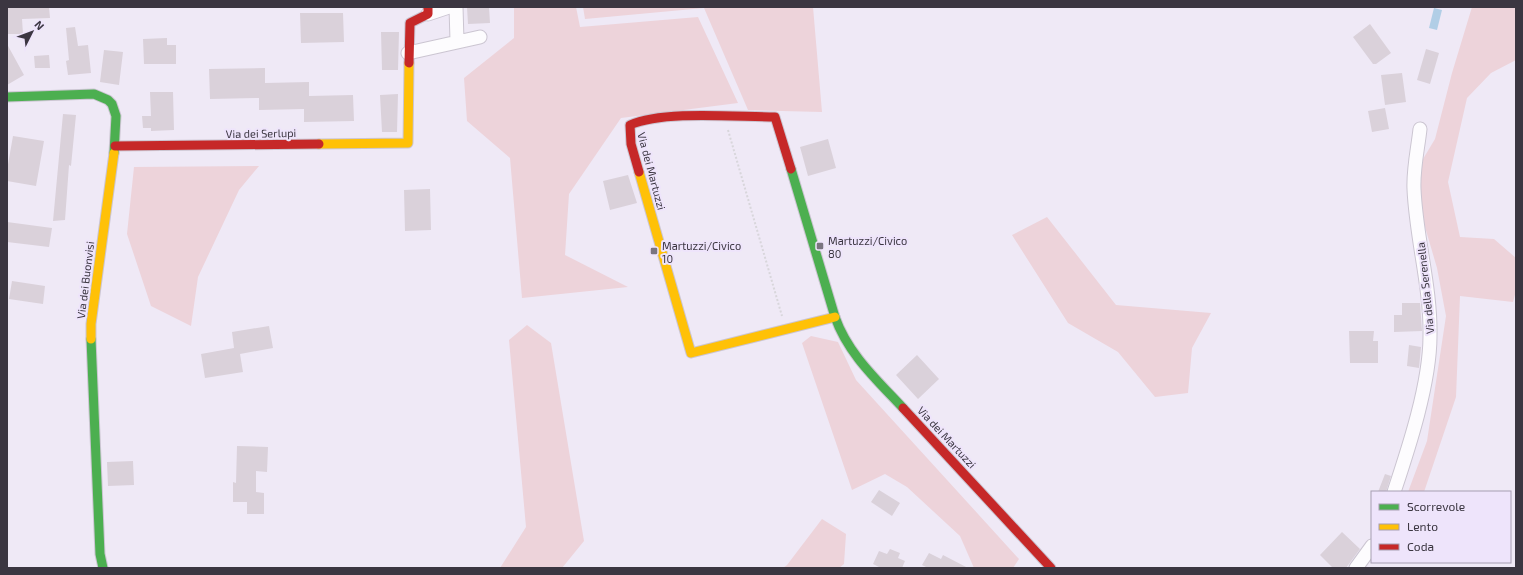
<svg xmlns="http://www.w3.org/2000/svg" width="1523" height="575" font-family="'Exo 2',sans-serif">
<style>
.green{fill:#edd3da}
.water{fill:#b1cee6}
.building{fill:#dad1da}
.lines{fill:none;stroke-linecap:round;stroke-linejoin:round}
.street-casing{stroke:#cbc5d1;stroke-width:15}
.fast-casing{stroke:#cbc5d1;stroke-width:11}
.slow-casing{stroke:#cbc5d1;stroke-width:11}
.jam-casing{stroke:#cbc5d1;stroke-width:11}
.path{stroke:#d8d6db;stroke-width:2;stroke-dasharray:2 2;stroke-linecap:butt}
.street{stroke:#fdfcfe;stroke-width:13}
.fast{stroke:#4caf50;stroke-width:9}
.slow{stroke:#ffc107;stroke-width:9}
.jam{stroke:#c62828;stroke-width:9}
.poi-dot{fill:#7a7580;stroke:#eee4fb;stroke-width:1.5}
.labels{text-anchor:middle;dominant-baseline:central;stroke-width:4;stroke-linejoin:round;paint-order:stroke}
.street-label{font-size:11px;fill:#3b3641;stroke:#eee4fb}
.poi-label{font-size:11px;fill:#3b3641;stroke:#eee4fb;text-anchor:start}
</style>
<rect width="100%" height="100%" fill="#efe9f6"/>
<path class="green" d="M514,7H576L580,27L698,17L738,103L621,118L569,194L565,255L628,287L522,298L510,158L467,121L464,78L514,38Z
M583,7H813L822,112L748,110L704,8L585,19Z
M1472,7H1516V60L1491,73L1467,98L1448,182L1460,237L1494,239L1516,258V291L1513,302L1460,296L1456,397L1424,492H1408L1427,441L1446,316L1437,268L1411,179L1435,139L1452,73Z
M259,166L239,190L198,277L191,326L151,306L127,234L134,167Z
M1047,217L1116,305L1211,313L1192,348L1188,393L1155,397L1118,352L1068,323L1012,235Z
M527,325L551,343L584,541L562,568H500L526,527L509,340Z
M811,336L838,342L856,380L1019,559L1013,568H974L960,536L907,487L885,474L852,490L802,343Z
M822,519L846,534L844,564L839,568H783L787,565Z"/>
<path class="water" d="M1434,8L1442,10L1437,30L1429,28Z"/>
<path class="building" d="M7,7H49L50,18L22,19L23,34H7Z
M467,7H489L490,23L468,24Z
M300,13H343L344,42L301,43Z
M1370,24L1391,53L1376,64H1373L1353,37Z
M75,27L78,46L88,45L91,73L68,75L66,61L69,60L66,28Z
M381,32H399L398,70H382Z
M167,38V45H176V64H144L143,39Z
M7,44L24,75L7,85Z
M1426,49L1439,53L1430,84L1417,80Z
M104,50L123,52L119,85L100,82Z
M49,55L50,68H35L34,56Z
M265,68V83L309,82V96L353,95L354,121L304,122V109L259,110V98L210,99L209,69Z
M1402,73L1406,102L1385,105L1381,75Z
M150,92H173L174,130L151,131V128H143L142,116H151Z
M398,94L397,132H382L380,95Z
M1385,108L1389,129L1372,132L1368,111Z
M63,114L76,115L71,166L69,165L65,220L53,221Z
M13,136L44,141L36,186L7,181V170Z
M828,139L836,168L808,176L800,147Z
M628,175L637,203L610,210L603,181Z
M430,189L431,230L405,231L404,190Z
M7,222L52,228L49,247L7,242Z
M12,281L45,286L43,304L9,299Z
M1402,303H1420L1422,331L1394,332V315H1402Z
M269,326L273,348L240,354L243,372L205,378L201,354L234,348L232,332Z
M1349,331H1374L1373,341H1378V363H1350Z
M1409,345L1421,347L1419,368L1407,366Z
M917,355L939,379L918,399L896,375Z
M237,446L268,447L267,472L256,471V492L264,493V514H247V502H233V482L236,483Z
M133,461L134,485L108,486L107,462Z
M1385,474L1391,476L1386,492H1378Z
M879,490L900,503L892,516L871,502Z
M1342,532L1360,549L1346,568H1333L1320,555Z
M890,549L900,553L898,558L905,561L902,568H881L873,564L879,551L887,554Z
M929,553L941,559L943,555L968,568H928L922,565Z"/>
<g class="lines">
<g class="street-casing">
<path id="street" d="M456,7L457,41
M428,14L449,7
M408,53L480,37
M1394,492C1409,447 1430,383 1430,336C1431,287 1416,238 1414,189C1413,169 1418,148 1420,129
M1356,568L1372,546"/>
</g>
<g class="fast-casing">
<path id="fast" d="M7,97L94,94L108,100L112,104L116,116L114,153
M791,169L835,317C848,354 877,380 903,408
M91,339L100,554L103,568"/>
</g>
<g class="slow-casing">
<path id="slow" d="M319,144L408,143L409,63
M639,172L691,353L835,317
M91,339V324L114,153"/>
</g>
<g class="jam-casing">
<path id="jam" d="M409,63L410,23L428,14V7
M115,146L319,144
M639,172L631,144L630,125C664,110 736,117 775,117L791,169
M903,408L1051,568"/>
</g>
<path class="path" d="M728,130L782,316"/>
<use href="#street" class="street"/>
<use href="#fast" class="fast"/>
<use href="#slow" class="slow"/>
<use href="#jam" class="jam"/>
</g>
<g class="poi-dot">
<rect x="816" y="242" width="8" height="8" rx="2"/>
<rect x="650" y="247" width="8" height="8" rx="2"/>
</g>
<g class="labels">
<g class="street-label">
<text transform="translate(261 133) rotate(-1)">Via dei Serlupi</text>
<text transform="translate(652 171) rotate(75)">Via dei Martuzzi</text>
<text transform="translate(85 280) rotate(-83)">Via dei Buonvisi</text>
<text transform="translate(1425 288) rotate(-96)">Via della Serenella</text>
<text transform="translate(947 437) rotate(47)">Via dei Martuzzi</text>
</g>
<g class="poi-label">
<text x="828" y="240">Martuzzi/Civico<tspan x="828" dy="13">80</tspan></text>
<text x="662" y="245">Martuzzi/Civico<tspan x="662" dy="13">10</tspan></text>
</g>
</g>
<rect width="1523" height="575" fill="none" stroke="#3b3641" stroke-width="16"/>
<rect x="1371" y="491" width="140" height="72" fill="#eee4fb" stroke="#a69eb1"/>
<rect x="1379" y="504" width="20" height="6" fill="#4caf50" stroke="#a69eb1"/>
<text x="1407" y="511" font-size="12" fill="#3b3641">Scorrevole</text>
<rect x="1379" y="524" width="20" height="6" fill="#ffc107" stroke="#a69eb1"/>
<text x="1407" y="531" font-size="12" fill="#3b3641">Lento</text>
<rect x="1379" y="544" width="20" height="6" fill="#c62828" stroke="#a69eb1"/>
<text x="1407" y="551" font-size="12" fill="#3b3641">Coda</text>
<g transform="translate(32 32) rotate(48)" stroke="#eee4fb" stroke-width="3" paint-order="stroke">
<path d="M0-3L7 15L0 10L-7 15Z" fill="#3b3641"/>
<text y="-6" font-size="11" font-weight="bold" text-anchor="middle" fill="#3b3641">N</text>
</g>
</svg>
